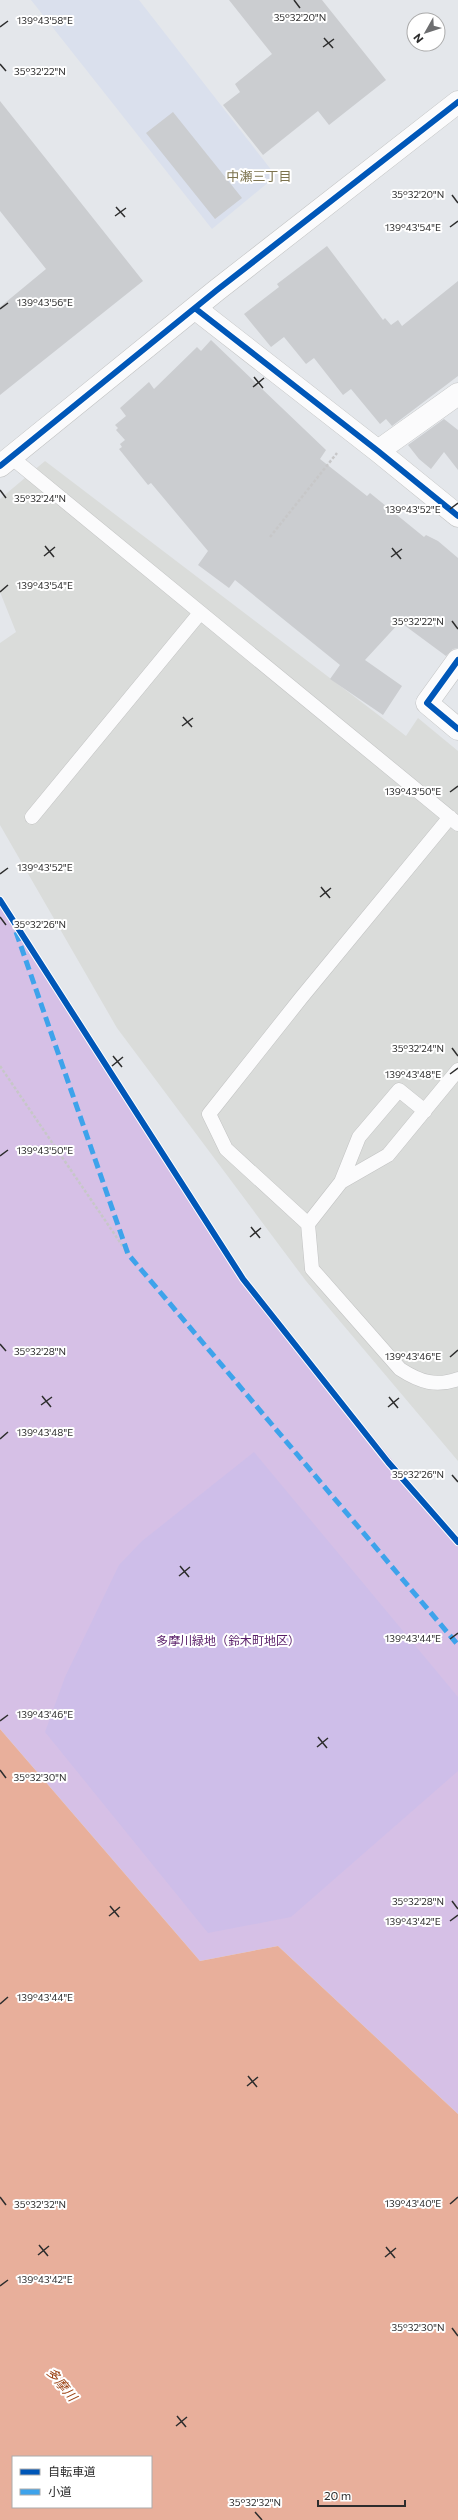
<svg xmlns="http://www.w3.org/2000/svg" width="458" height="2520" font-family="Commissioner,'Noto Sans JP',sans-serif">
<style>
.industrial{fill:#dadcda}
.education{fill:#dae0ed}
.green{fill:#d6c0e6}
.pitch{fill:#cebee9}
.water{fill:#e8af9b;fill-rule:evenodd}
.building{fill:#cbcdd0}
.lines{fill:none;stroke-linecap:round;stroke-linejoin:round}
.service-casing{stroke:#c2c3c3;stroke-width:15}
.minor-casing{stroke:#c2c3c3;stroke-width:23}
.tertiary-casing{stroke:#c2c3c3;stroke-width:23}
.path{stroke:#c7c7c8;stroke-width:2.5;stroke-dasharray:3 2;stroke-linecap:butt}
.service{stroke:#fbfbfc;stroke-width:14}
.minor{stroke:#fbfbfc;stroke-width:22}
.tertiary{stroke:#fbfbfc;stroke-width:22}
.quiet{stroke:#3ea3eb;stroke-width:5;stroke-dasharray:10 5;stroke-linecap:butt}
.cycleway-casing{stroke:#fff;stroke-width:8}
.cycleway{stroke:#0057b8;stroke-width:6}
.ticks{fill:none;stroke:#2d2d2d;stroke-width:1.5}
.labels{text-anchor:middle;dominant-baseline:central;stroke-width:4;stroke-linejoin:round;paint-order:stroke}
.park-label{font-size:12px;fill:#591e69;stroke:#fff}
.neighbourhood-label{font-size:13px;fill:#7d744f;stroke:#fff}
.water-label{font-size:13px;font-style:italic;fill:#9b4213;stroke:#fff}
.ticks-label{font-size:10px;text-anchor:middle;fill:#2d2d2d;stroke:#fff;stroke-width:4;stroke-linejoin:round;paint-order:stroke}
</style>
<rect width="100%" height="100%" fill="#e4e7eb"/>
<path class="industrial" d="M45,461L406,736L418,718L458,751V1461L306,1281L117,1028L0,825V643L16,632L0,592V499Z"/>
<path class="education" d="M31,0H139L276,176L212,229Z"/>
<path class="green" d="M0,899L243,1279L458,1540V2114L278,1946L200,1961L0,1729Z"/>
<path class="pitch" d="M254,1452L458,1697V1771L291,1917L208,1933L45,1732L65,1677L119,1565L142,1541Z"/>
<path class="water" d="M0,1729L200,1961L278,1946L458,2114V2520H0ZM13,2457H151V2507H13Z"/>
<path class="building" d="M229,0H322L386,80L329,125L318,111L263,155L223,105L240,92L235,84L272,54Z
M0,101L143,281L0,395V307L46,269L0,211Z
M173,112L242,198L215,219L146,133Z
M327,246L383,320L385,318L391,325L398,320L402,326L458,281V376L392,426L386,419L380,424L351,389L343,395L314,358L306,364L284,337L271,347L244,314L279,287L277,284Z
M211,340L326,450L320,459L367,496L370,493L424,537L426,535L438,541L458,558V648L453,649L446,656L400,622L365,660L402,686L383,715L330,679L340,665L235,580L229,588L198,565L208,551L151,483L148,485L119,449L122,447L120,444L125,440L116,430L118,428L115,425L126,416L120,408L149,382L154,389L197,347L201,351Z
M444,419L458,430V470L444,452L431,469L419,459L408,445Z"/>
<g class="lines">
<g class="service-casing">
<path id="service" d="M11,457L458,824
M32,817L200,613
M425,1111L399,1090L359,1137L341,1182L308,1224L312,1269L400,1369C420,1382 436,1387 458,1379
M341,1182L388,1155L458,1070
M308,1224L226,1149L209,1114L301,998L450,817"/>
</g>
<g class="minor-casing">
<path id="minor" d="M196,309L378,451L458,516
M378,451L458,394
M458,660L427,703L458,729"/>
</g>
<g class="tertiary-casing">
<path id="tertiary" d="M0,466L217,290L458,102"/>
</g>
<path class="path" d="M270,537L337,453
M0,1066L128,1254"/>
<use href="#service" class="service"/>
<use href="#minor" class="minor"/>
<use href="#tertiary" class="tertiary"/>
<path class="quiet" d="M16,932L128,1254L458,1645"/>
<g class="cycleway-casing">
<path id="cycleway" d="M196,309L378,451L458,516
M0,466L217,290L458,102
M458,660L427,703L458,729
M0,900L243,1279L388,1462L458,1542"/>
</g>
<use href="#cycleway" class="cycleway"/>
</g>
<path class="ticks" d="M294,0L300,8M0,27L8,21M324,38L333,48M323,47L334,39M0,64L6,71M452,195L458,203M116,207L125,217M115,216L126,208M450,227L458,221M0,309L8,303M254,377L263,388M253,387L264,378M0,490L6,498M450,509L458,503M45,546L54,557M392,548L401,559M44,556L55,547M391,557L402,549M0,592L8,585M452,621L458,629M183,717L192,727M182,726L193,718M450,792L458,786M0,874L8,868M321,887L330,898M320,897L331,888M0,917L6,925M452,1048L458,1056M113,1056L122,1067M112,1066L123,1057M450,1074L458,1068M0,1156L8,1150M251,1227L260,1238M250,1237L261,1228M0,1344L6,1351M450,1357L458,1350M42,1396L51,1407M389,1397L398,1408M41,1405L52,1397M388,1407L399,1398M0,1439L8,1432M452,1475L458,1482M180,1566L189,1577M179,1576L190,1567M450,1639L458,1633M0,1721L8,1715M318,1737L327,1748M317,1747L328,1738M0,1770L6,1778M452,1901L458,1909M110,1906L119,1917M109,1916L120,1907M450,1921L458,1915M0,2004L8,1997M248,2076L257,2087M247,2086L258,2077M0,2197L6,2205M450,2204L458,2197M39,2245L48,2256M386,2247L395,2258M38,2255L49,2246M385,2257L396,2248M0,2286L8,2280M452,2328L458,2336M177,2416L186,2427M176,2426L187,2417M255,2512L262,2520"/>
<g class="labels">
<g class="park-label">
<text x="228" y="1640">多摩川緑地（鈴木町地区）</text>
</g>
<g class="neighbourhood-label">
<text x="259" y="176">中瀬三丁目</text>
</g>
<g class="water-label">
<text transform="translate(62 2384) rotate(50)">多摩川</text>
</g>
</g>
<g class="ticks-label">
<text x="300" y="21">35°32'20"N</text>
<text x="45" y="24">139°43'58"E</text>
<text x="40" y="75">35°32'22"N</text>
<text x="418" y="198">35°32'20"N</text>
<text x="413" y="231">139°43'54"E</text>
<text x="45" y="306">139°43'56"E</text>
<text x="40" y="502">35°32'24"N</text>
<text x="413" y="513">139°43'52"E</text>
<text x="45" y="589">139°43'54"E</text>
<text x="418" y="625">35°32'22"N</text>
<text x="413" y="795">139°43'50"E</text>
<text x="45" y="871">139°43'52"E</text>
<text x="40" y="928">35°32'26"N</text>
<text x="418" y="1052">35°32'24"N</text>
<text x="413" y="1078">139°43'48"E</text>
<text x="45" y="1154">139°43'50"E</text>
<text x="40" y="1355">35°32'28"N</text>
<text x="413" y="1360">139°43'46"E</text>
<text x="45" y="1436">139°43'48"E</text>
<text x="418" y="1478">35°32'26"N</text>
<text x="413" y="1642">139°43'44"E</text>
<text x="45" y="1718">139°43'46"E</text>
<text x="40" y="1781">35°32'30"N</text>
<text x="418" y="1905">35°32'28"N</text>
<text x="413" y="1925">139°43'42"E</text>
<text x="45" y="2001">139°43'44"E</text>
<text x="413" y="2207">139°43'40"E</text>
<text x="40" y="2208">35°32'32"N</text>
<text x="45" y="2283">139°43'42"E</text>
<text x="418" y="2331">35°32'30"N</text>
<text x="255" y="2506">35°32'32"N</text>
</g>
<rect x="12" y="2456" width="140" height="52" fill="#ffffff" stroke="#ababab"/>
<rect x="20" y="2469" width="20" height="6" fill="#0057b8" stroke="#ababab"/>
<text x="48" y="2476" font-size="12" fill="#2d2d2d">自転車道</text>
<rect x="20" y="2489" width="20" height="6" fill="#3ea3eb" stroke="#ababab"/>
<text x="48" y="2496" font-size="12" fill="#2d2d2d">小道</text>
<g transform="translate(426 32) rotate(231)"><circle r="19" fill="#ffffff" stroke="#ababab"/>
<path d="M0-3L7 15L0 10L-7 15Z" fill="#6d6e70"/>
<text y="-6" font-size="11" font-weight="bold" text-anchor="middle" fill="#2d2d2d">N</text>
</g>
<path d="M318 2500v6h87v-6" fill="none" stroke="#2d2d2d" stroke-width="2"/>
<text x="324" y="2500" font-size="12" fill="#2d2d2d" stroke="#ffffff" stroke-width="3" paint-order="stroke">20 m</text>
</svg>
